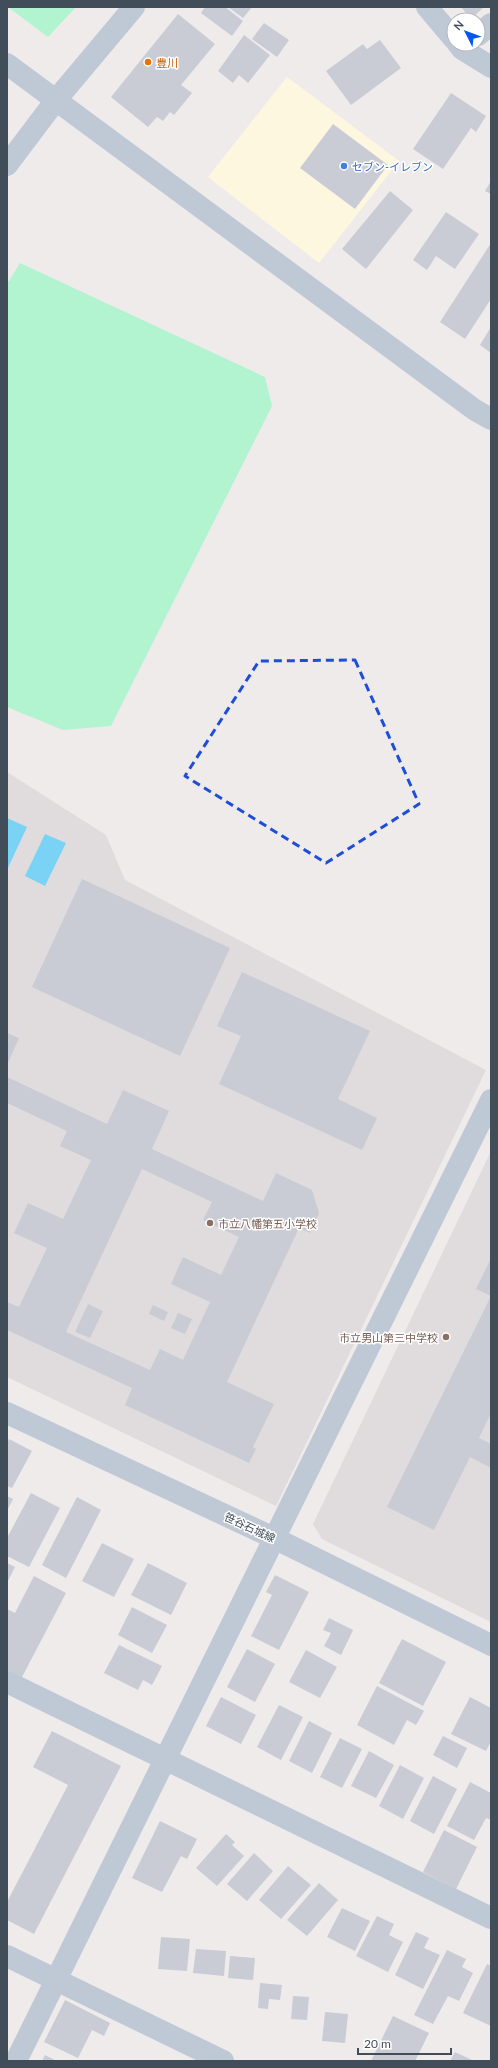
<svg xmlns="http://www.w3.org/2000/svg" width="498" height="2068" font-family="Lato,'Noto Sans JP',sans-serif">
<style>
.commercial{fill:#fef7e0}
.education{fill:#e0dcdd}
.green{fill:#b2f3d0}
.water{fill:#7ad2f5}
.building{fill:#c9ccd4;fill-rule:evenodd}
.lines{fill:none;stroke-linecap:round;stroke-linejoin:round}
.minor{stroke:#bfc9d5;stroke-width:22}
.marked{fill:none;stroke:#1d4ed8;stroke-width:3;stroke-dasharray:8 5;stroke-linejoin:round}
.food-dot{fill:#e8710a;stroke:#fff;stroke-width:1.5}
.shop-dot{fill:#3f7fe0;stroke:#fff;stroke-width:1.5}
.education-dot{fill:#8d6e63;stroke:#fff;stroke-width:1.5}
.labels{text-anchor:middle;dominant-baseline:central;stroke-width:3;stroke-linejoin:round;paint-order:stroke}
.food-label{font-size:11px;fill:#c56008;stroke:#fff;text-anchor:start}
.shop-label{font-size:11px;fill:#366cbe;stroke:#fff;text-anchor:start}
.education-label{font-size:11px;fill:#785e54;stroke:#fff;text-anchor:start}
.street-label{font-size:11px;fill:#424d5a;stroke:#fff}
</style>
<rect width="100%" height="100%" fill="#efebeb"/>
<path class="commercial" d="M287,77L399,161L319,263L208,177Z"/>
<path class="education" d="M7,772L106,835L125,880L486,1070L276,1506L7,1377Z
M491,1151V1622L322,1539L313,1524Z"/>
<path class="green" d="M8,7H76L48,37Z
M20,263L265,377L272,406L111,726L63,730L7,707V284Z"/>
<path class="water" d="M7,818L27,827L7,870Z
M45,834L66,843L45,886L25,876Z"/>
<path class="building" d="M205,7H225L243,21L232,36L201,13Z
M228,7H252L243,18Z
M461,7H484L471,19Z
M178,14L215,44L181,85L192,93L174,115L170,112L163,121L157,117L148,127L111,97Z
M264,23L289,40L277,57L252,39Z
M244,35L270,55L248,83L239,75L233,83L218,71Z
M380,40L401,68L351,105L326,71L363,44L367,49Z
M451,93L486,116L476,132L471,128L443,169L413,149Z
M333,124L388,165L355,209L300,168Z
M491,181V194L485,191Z
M390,191L413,210L366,269L342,249Z
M446,212L479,234L455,269L436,256L427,270L413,260Z
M491,243V299L465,339L440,322Z
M491,327V353L480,345Z
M82,879L230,948L180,1056L32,987Z
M242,972L370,1031L338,1099L377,1118L362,1150L219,1084L241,1036L217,1026Z
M7,1033L19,1038L7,1065Z
M7,1077L107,1124L123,1090L169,1111L152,1149L263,1201L276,1173L312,1190L319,1213L310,1233L299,1228L227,1382L274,1404L253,1447L256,1449L249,1463L125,1405L132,1388L7,1330V1302L19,1307L47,1248L14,1233L28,1203L63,1219L91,1160L60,1146L67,1131L7,1103ZM142,1169L212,1202L203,1220L239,1237L221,1275L183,1257L171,1284L210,1302L183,1360L160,1349L150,1370L66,1332Z
M491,1258V1413L479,1438L491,1444V1468L470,1457L434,1530L387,1507L491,1296L476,1289Z
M88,1304L103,1311L90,1338L75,1332Z
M153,1305L168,1312L164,1321L149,1314Z
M178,1313L192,1319L185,1334L171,1328Z
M9,1439L32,1451L12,1488L7,1486V1443Z
M31,1493L60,1508L29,1567L7,1556V1538Z
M7,1496L13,1499L7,1511Z
M77,1497L101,1510L66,1578L42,1565Z
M102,1543L134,1559L114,1597L82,1581Z
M7,1563L15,1567L7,1583Z
M148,1563L187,1583L171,1615L131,1595Z
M275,1575L309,1592L279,1650L251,1636L272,1595L266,1592Z
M34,1576L66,1593L21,1679L7,1672V1609L15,1613Z
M132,1607L167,1625L152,1653L118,1635Z
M329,1618L353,1630L341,1655L324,1646L331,1633L323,1630Z
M402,1639L446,1662L423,1706L379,1683Z
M119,1645L162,1666L152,1685L143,1680L138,1690L104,1673Z
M247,1649L275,1664L255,1702L227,1687Z
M306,1650L337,1667L320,1698L289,1682Z
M377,1686L424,1711L416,1725L407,1720L394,1745L357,1725Z
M221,1697L256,1715L241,1744L206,1726Z
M470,1697L491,1708V1741L486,1751L451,1734Z
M279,1705L303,1717L281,1760L257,1747Z
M309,1721L332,1733L312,1773L289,1761Z
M52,1731L121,1766L34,1934L7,1920V1902L68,1785L33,1767Z
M443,1736L467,1748L457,1768L433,1755Z
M340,1738L362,1749L342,1788L320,1777Z
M369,1751L394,1765L376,1798L351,1786Z
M400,1765L424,1778L403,1819L379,1806Z
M433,1776L457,1789L434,1834L410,1821Z
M470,1782L491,1793V1820L486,1818L474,1840L447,1826Z
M160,1821L197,1839L187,1859L181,1856L162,1892L132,1878Z
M444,1830L477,1847L456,1889L423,1872Z
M226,1834L235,1842L232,1845L244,1856L217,1886L196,1868Z
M254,1853L273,1871L247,1901L227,1884Z
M288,1866L311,1885L281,1919L259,1900Z
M319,1883L338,1900L307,1936L287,1920Z
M342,1908L370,1921L355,1951L327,1937Z
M377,1916L394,1924L389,1935L403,1942L388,1972L356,1956Z
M416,1932L429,1938L424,1948L440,1955L423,1989L395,1975Z
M161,1937L190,1939L187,1971L158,1969Z
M196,1949L226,1951L224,1976L193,1973Z
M447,1950L466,1959L462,1967L473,1973L459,2001L448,1996L433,2024L414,2015Z
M230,1956L255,1958L253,1980L228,1978Z
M487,1964L491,1966V2026L463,2013Z
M260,1983L282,1985L280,2000L269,1999L268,2009L258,2008Z
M293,1996L309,1997L307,2020L291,2019Z
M65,2000L110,2023L104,2036L92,2030L78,2058L44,2042Z
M325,2012L348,2014L345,2043L322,2041Z
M393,2016L429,2033L415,2061H371Z
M455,2052L474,2061H450Z
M45,2055L57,2061H42Z"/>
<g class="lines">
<path class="minor" d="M427,7L454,39
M478,35L491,24
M458,44L462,49L491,67
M7,64L475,410L491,419
M7,165L56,100L134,7
M7,1413L274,1538L491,1645
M7,1682L491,1918
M7,1956L223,2061
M16,2061L491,1100"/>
</g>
<path class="marked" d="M355,660L419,804L326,863L185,776L259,661Z"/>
<circle class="food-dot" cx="148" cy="62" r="4"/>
<circle class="shop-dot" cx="344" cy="166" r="4"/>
<g class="education-dot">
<circle cx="210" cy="1223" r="4"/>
<circle cx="446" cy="1337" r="4"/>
</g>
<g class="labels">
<g class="food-label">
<text x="156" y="62">豊川</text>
</g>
<g class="shop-label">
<text x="352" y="166">セブン-イレブン</text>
</g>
<g class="education-label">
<text x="218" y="1223">市立八幡第五小学校</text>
<text x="438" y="1337" text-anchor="end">市立男山第三中学校</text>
</g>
<g class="street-label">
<text transform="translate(250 1527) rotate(25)">笹谷石城線</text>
</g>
</g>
<rect width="498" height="2068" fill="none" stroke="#424d5a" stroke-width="16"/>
<g transform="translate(466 32) rotate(312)"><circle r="19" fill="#ffffff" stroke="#b3b8bd"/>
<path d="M0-3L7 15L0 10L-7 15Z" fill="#0458ef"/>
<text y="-6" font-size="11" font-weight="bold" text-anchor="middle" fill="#424d5a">N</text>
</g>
<path d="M358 2048v6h93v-6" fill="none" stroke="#424d5a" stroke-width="2"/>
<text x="364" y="2048" font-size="12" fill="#424d5a" stroke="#ffffff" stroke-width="3" paint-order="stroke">20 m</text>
</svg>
